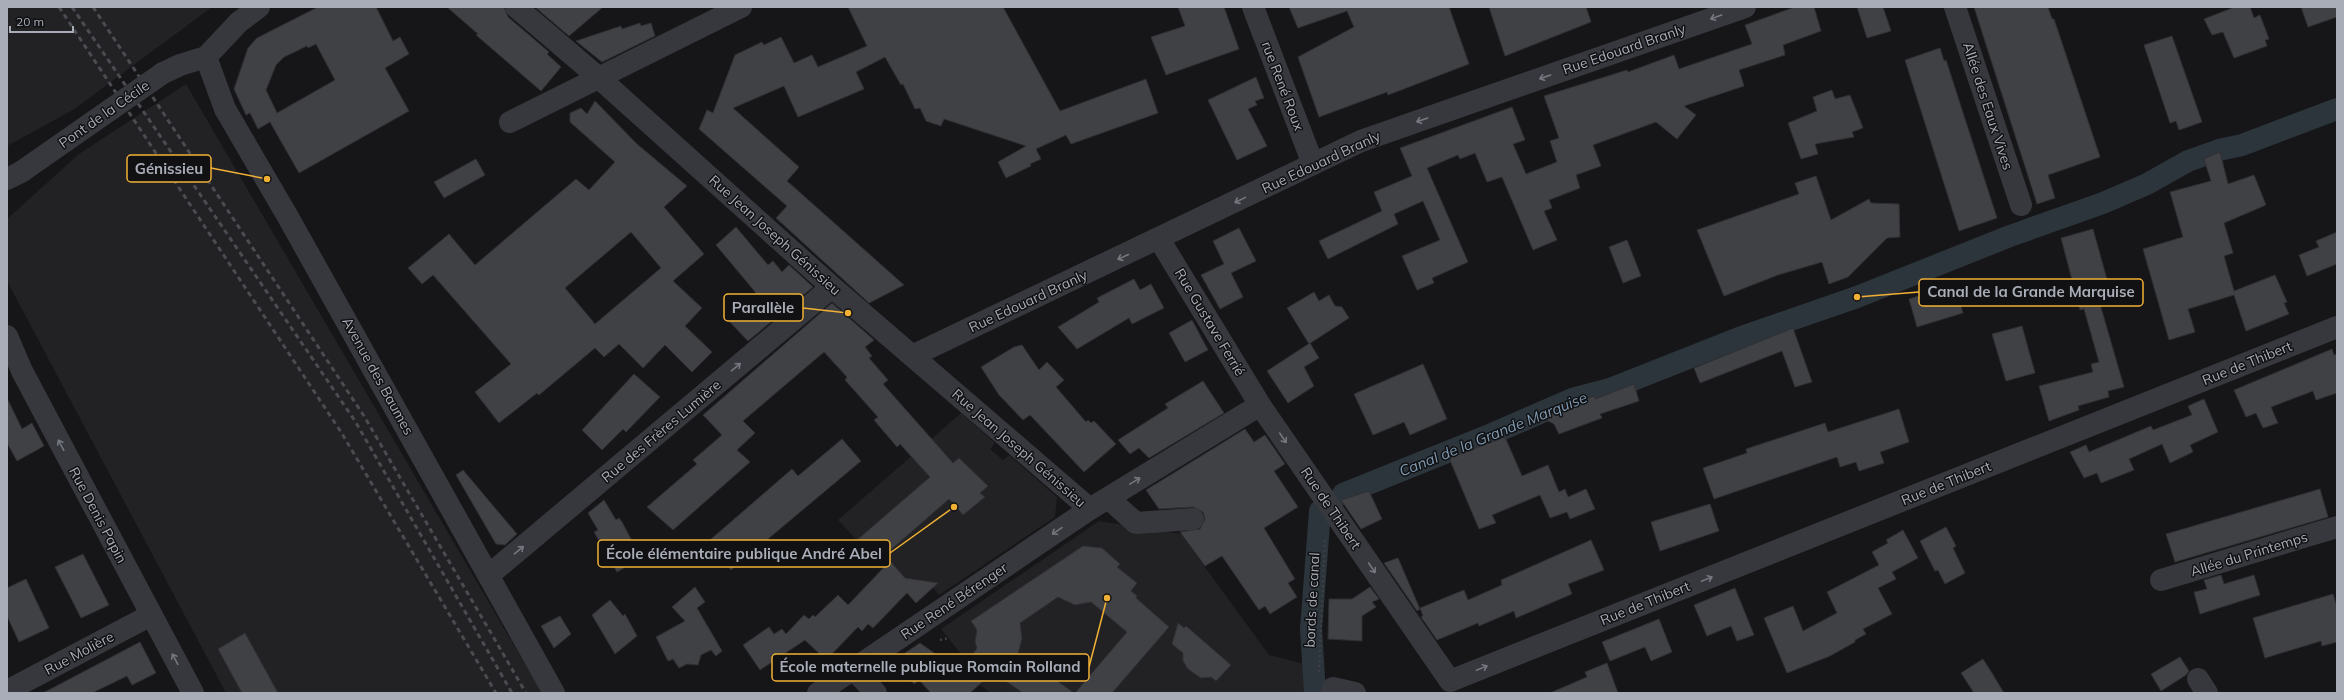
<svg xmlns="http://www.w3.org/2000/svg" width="2344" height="700" font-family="Mulish,sans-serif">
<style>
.built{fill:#222225}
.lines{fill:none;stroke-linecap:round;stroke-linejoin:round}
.canal{stroke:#2c353c;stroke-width:22}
.building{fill:#404145;stroke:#303034;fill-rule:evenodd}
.path{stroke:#3d3f44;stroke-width:2.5;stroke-dasharray:2 3;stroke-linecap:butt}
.minor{stroke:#37383d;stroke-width:22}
.rail{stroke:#4a4c52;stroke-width:3;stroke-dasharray:5 4;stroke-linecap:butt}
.minor-bridge{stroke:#37383d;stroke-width:22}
.oneway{stroke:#757881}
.labels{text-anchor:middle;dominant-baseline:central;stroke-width:3;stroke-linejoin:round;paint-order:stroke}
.street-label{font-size:14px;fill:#a8adb8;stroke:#111113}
.water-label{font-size:15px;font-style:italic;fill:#7f9bb3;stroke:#111113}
.leader{fill:none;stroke:#f2b134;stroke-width:1.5}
.callout-dot{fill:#f2b134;stroke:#111113;stroke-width:1.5}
.callout{fill:#111113;stroke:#f2b134;stroke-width:1.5}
.callout-label{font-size:15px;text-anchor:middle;font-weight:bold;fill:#a8adb8}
</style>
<rect width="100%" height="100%" fill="#161618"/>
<path class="built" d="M7,7H212L73,110L7,146Z
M186,84L409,466L542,693H226L7,281V219L79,154Z
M961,413L995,443L990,449L1003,460L1009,455L1057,497L1055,517L939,595L933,588L916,603L838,520Z
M1099,521L1181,534L1269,655L1308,665V693H991L952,665L960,653L941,629Z"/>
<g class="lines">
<path class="canal" d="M1343,494L1487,436L1572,399L1610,389L1739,338L1857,297L2010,236L2103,203L2147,184L2188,161L2219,150L2242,145L2337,109
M1315,693L1311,629L1320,511"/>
</g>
<path class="building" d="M318,7H376L393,41L400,37L409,54L385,68L409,111L299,173L270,122L258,129L250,113L246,115L234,89L248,48L257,38ZM316,44L335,80L277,113L266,90L276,65L284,57L307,46L308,48Z
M447,7H504L508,17L549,52L547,54L561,67L541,91L476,35L478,34Z
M535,7H603L569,36Z
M848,7H1003L1060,111L1146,79L1158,113L1071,144L1066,135L1036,149L1041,159L1030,164L1031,166L1006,178L998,162L1026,146L944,119L941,126L926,121L920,108L915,109L903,84L901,85L885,57L856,72L864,89L798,117L784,86L733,108L799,167L787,181L904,285L869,303L776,218L787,206L699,129L707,110L713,113L735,55L762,42L764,45L781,37L794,63L812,55L818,67L867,46Z
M1178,7H1224L1239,49L1166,75L1151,37L1185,26Z
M1289,7H1449L1469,64L1388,95L1387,92L1319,117L1298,57L1354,27L1347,11L1298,28Z
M1489,7H1586L1591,22L1505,56Z
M1795,7H1814L1821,31L1783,45L1785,55L1739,70L1744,86L1684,106L1696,115L1677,139L1656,122L1593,145L1601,166L1576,175L1580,188L1549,200L1552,208L1544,211L1557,240L1533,250L1502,177L1487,182L1475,153L1460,159L1458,155L1427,168L1468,262L1432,278L1434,283L1417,290L1402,256L1440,240L1423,201L1394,214L1398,224L1328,259L1319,241L1382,211L1374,192L1412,176L1400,148L1512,107L1525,140L1513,144L1526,174L1557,162L1550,141L1559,138L1544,96L1627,70L1628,72L1674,55L1679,69L1752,44L1745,25Z
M1857,7H1883L1891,31L1867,38Z
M1974,7H2048L2052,19H2054L2100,157L2048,175L2055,198L2037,204Z
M2235,7H2250L2254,18L2260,15L2269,39L2265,40L2267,46L2234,58L2223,32L2212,35L2204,19Z
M2301,7H2337V17L2308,27Z
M640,23L641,26L651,23L655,36L602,62L576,41L621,26L622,29Z
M2172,36L2202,122L2179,130L2176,121L2170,123L2144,45Z
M1940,48L1944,61L1946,60L1997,218L1959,231L1905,60Z
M1256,77L1264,98L1255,101L1257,105L1248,109L1267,146L1237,160L1208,100Z
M1832,90L1835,99L1850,95L1863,128L1852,132L1854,137L1815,144L1818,154L1801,159L1788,123L1817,111L1813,97Z
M595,101L637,144L687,186L664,207L704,254L673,281L702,308L685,326L712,352L692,372L665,345L643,368L619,344L604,357L595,348L539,395L537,393L499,423L475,392L511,364L433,275L422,284L408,268L449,234L475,265L576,179L589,190L615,162L570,122V113L581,108L587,114ZM631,232L661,268L595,324L565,288Z
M2220,152L2228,184L2254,175L2266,205L2224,223L2233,253L2224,256L2234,291L2275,275L2287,302L2284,303L2289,314L2246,331L2234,295L2188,309L2195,332L2169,340L2143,249L2183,237L2170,192L2211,181L2204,159Z
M476,159L485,175L444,198L434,182Z
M1816,176L1831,220L1869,199L1871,203L1899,204L1900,237L1887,238L1848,277L1829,284L1822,262L1778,275L1724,296L1697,230L1799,194L1795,183Z
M736,227L768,265L773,261L782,272L789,265L813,287L748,341L726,318L756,293L716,245Z
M1239,228L1256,261L1231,273L1243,297L1220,309L1201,275L1224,264L1213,241Z
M2093,229L2113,301L2100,304L2124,387L2108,391L2109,397L2078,406L2079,410L2049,421L2039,386L2093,372L2091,364L2099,362L2084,309L2080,310L2061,238Z
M2337,232V264L2307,276L2299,255L2319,247L2316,241Z
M1627,240L1641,276L1623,283L1609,247Z
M1134,279L1140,290L1151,284L1164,308L1132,324L1129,318L1077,349L1058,327L1099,302L1097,298Z
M1955,285L1963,313L1917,327L1909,299Z
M1314,292L1319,301L1329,295L1335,306L1342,307L1349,318L1309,344L1287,308Z
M832,303L874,340L865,347L872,356L869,358L888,380L883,384L953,463L959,458L988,486L980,493L985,497L963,515L949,499L877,562L857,540L930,477L900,444L897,447L874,420L878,417L845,380L847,377L824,352L743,421L755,433L737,450L750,462L673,530L647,507L697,464L693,460L722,435L703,415Z
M1192,320L1208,350L1185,362L1169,333Z
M2022,326L2035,373L2006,381L1992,334Z
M1793,328L1812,382L1795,387L1782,351L1700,383L1694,368Z
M1310,343L1319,358L1304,367L1314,386L1288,403L1267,371Z
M1022,345L1039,370L1047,362L1064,380L1056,387L1086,422L1088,420L1091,423L1094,421L1116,444L1084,472L1030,415L1023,420L999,395L981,367L1014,347Z
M2332,349L2334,355L2337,354V393L2316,400L2313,391L2271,407L2278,423L2263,428L2256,413L2246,417L2234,390Z
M1423,364L1447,419L1410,435L1404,422L1373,435L1354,394Z
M634,374L660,397L626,432L623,429L602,450L582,430Z
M1203,381L1224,413L1149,458L1139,448L1130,454L1118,440L1168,408L1165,404Z
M1634,384L1639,401L1600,414L1602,418L1559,434L1554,424L1540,417L1594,396L1595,399Z
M7,398L22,429L32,423L44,446L17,461L7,443Z
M2204,399L2218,432L2190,445L2193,452L2170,463L2162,444L2129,459L2134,470L2101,483L2097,473L2084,478L2070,452L2086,445L2089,452L2151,426L2153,430L2192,415L2188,406Z
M1899,409L1909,442L1880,452L1884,463L1859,471L1856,462L1840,467L1837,457L1714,499L1703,468L1747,453L1746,449L1825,423L1828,432Z
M1245,429L1254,442L1265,435L1285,464L1274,471L1298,507L1264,528L1295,579L1288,583L1297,597L1270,614L1265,606L1259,610L1222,556L1205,566L1180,532L1200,529L1205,519L1203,512L1193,507L1159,509L1146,490Z
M1505,437L1522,476L1548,465L1559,492L1565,489L1568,497L1586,489L1595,509L1570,519L1567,512L1550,518L1540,495L1492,515L1496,523L1479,529L1449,458Z
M842,439L861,461L731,570L710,546V540L792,469L798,476Z
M463,470L517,534L505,545L496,544L456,475Z
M2320,489L2328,517L2175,562L2166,534Z
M1369,491L1382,519L1361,529L1341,500Z
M604,500L616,520L619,518L622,522L641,558L617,572L594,532L598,530L588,513Z
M1710,504L1719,531L1660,551L1651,522Z
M1946,527L1956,546L1953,548L1965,573L1945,584L1938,570L1935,571L1920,541Z
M1903,530L1918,558L1892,572L1896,579L1878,588L1892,614L1863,629L1866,634L1855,640V642L1830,656L1787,673L1764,618L1793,606L1803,631L1837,613L1827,592L1879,565L1872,552L1888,543L1886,540Z
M1591,540L1604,570L1568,584L1572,594L1516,618L1514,611L1479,626L1478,623L1437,640L1421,617L1423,616L1420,608L1464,590L1468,600L1502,585L1501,580Z
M1083,546L1102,548L1120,564L1117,567L1137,583L1131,591L1137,596L1136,598L1169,627L1112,693H1075L1127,632L1091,602L1075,605L1058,597L1020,623L1022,639L1018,653L1074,693H1023L993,672L970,693H931L919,680L914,684L896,659L920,643L961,672L977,648L975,642L977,630L971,621Z
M83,554L109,605L81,618L55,567Z
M1398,558L1420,609L1417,611L1384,563Z
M890,561L905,578L938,583L916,603L907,593L873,628L868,624L862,631L858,627L826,660L805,640L760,670L743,645L769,627L774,634L782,629L786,634L804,615L809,619L813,615L815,617L838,595L848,605Z
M2221,575L2224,584L2254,575L2260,595L2200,614L2194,592L2207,589L2204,580Z
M26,579L49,628L19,642L7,616V588Z
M695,587L705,602L697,608L722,651L716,656L711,650L701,655L698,665L687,664L679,668L673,659L668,661L656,637L685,621L672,607Z
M1370,587L1379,599L1372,602L1376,607L1362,616V641L1328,639L1329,599H1352Z
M1735,588L1754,635L1737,641L1731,626L1707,636L1694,605Z
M2333,594L2337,607V642L2322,646L2321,641L2265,658L2253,618Z
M610,600L623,616L625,614L637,636L615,654L592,615Z
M560,616L571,634L554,648L541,626Z
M1659,619L1672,652L1651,661L1645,647L1610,661L1602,642Z
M1178,623L1184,628L1186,626L1231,665L1216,681L1211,677L1201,678L1188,669L1183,661V653L1172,644Z
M245,633L278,693H242L218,649Z
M140,642L156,673L132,685L127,676L92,693H43Z
M2180,657L2189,671L2186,675L2161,691L2151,674Z
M1983,659L1992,673L2004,693H1974L1961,673Z
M1607,663L1618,693H1550L1587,677L1585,672Z"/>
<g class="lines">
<path class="path" d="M940,640L949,638
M1319,672L1325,539"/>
<path class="minor" d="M516,7L598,77L832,287L1090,509
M1253,7L1313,164
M1955,7L2021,205
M206,57L225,109L288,217L554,693
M206,57L239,22L259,7
M163,73L180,65L206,57
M510,122L741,7
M7,179L21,172
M1159,239L1260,405L1450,681L2337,327
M7,336L22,371L193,693
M912,356L1361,141L1745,7
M1108,498L1136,523L1193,519
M489,575L832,287
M2161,580L2337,527
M853,669L876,693
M2198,679L2207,693
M7,691L151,615
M818,693L1090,509L1260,405
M1332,693L1333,688L1355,693"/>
<path class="rail" d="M59,7L341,432L496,693
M72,7L355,421L512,693
M93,7L364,416L526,693"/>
<path class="minor-bridge" d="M21,172L163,73"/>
</g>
<defs><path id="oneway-shaft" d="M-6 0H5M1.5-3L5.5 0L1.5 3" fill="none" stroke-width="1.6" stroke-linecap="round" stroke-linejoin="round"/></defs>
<g class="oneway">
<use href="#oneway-shaft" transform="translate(1716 17) rotate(160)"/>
<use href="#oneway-shaft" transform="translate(1545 77) rotate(161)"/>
<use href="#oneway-shaft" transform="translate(1422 120) rotate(161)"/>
<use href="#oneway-shaft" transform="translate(1240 200) rotate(154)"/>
<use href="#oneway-shaft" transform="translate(1123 257) rotate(155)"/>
<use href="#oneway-shaft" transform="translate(736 367) rotate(-40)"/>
<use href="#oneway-shaft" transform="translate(1283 438) rotate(56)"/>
<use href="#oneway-shaft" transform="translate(61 445) rotate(-118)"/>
<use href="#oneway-shaft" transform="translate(1135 481) rotate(-31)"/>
<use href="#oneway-shaft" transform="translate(1057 531) rotate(146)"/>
<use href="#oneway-shaft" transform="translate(519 550) rotate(-40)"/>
<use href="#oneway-shaft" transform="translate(1372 568) rotate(56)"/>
<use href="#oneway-shaft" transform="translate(1707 579) rotate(-22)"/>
<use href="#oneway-shaft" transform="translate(175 659) rotate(-118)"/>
<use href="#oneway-shaft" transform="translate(1482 668) rotate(-22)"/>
</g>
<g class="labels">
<g class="street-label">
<text transform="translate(1624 49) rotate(-19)">Rue Edouard Branly</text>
<text transform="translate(1283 86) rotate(69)">rue René Roux</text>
<text transform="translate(1988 106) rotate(72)">Allée des Eaux Vives</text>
<text transform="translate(104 114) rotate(-35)">Pont de la Cécile</text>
<text transform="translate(1321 162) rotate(-25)">Rue Edouard Branly</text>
<text transform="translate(775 235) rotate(42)">Rue Jean Joseph Génissieu</text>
<text transform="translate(1028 301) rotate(-25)">Rue Edouard Branly</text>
<text transform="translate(1210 322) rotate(59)">Rue Gustave Ferrié</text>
<text transform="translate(2247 363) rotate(-22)">Rue de Thibert</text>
<text transform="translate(378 376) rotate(61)">Avenue des Baumes</text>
<text transform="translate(661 431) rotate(-40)">Rue des Frères Lumière</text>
<text transform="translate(1019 448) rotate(41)">Rue Jean Joseph Génissieu</text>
<text transform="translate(1946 483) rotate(-22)">Rue de Thibert</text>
<text transform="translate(1331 508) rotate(56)">Rue de Thibert</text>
<text transform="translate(98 515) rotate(62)">Rue Denis Papin</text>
<text transform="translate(2249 554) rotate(-17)">Allée du Printemps</text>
<text transform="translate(1312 600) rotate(-87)">bords de canal</text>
<text transform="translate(954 601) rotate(-34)">Rue René Bérenger</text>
<text transform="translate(1645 603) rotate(-22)">Rue de Thibert</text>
<text transform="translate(79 653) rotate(-28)">Rue Molière</text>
</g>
<g class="water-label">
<text transform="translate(1493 434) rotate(-22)">Canal de la Grande Marquise</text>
</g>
</g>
<path class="leader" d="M267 179L211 168M1857 297L1919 292M848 313L803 308M954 507L890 553M1107 598L1089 667"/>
<g class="callout-dot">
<circle cx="267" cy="179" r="4"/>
<circle cx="1857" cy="297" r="4"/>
<circle cx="848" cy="313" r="4"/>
<circle cx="954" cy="507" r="4"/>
<circle cx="1107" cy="598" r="4"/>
</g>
<g class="callout">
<rect x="127" y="155" width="84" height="27" rx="4"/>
<rect x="1919" y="279" width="224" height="27" rx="4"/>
<rect x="724" y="294" width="79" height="27" rx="4"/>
<rect x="598" y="540" width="292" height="27" rx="4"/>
<rect x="772" y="654" width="317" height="27" rx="4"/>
</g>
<g class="callout-label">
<text x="169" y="174">Génissieu</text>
<text x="2031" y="297">Canal de la Grande Marquise</text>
<text x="763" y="313">Parallèle</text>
<text x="744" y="559">École élémentaire publique André Abel</text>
<text x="930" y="672">École maternelle publique Romain Rolland</text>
</g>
<rect width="2344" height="700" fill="none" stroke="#a8adb8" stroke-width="16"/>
<path d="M10 26v6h63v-6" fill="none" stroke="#a8adb8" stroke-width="2"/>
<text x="16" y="26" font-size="12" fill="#a8adb8" stroke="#111113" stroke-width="3" paint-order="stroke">20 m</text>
</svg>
